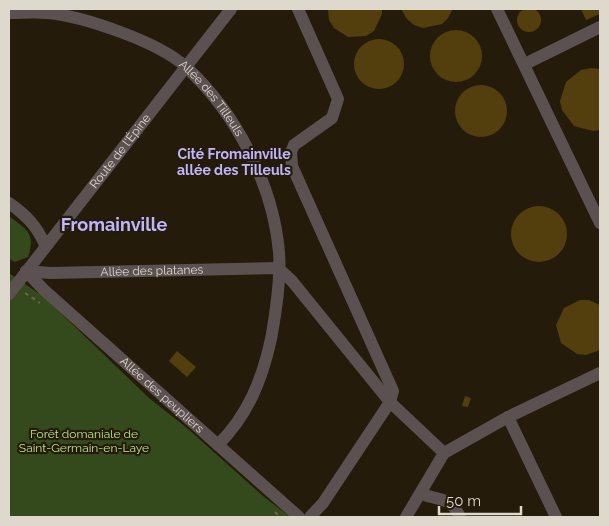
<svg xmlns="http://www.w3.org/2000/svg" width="609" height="526" font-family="Raleway,sans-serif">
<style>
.green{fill:#344a1c}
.building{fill:#533e0d}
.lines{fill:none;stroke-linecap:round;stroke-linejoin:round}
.path{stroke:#6b6354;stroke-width:2;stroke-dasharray:4 4;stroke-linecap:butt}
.minor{stroke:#5c5151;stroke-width:12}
.labels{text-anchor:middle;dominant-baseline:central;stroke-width:4.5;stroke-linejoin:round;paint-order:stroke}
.street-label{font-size:12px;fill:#ded8cd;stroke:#241b0a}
.park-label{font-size:12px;fill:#b8e390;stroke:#241b0a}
.neighbourhood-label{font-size:14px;font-weight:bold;fill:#c1b6fd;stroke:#241b0a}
.district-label{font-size:18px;font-weight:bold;fill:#c1b6fd;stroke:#241b0a}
</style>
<rect width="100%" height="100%" fill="#241b0a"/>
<path class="green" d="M9,216C27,230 36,233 28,257L15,262L9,259Z
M9,273L44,297L149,398L187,428L263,496L290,517H9Z"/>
<path class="building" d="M517 20a12 12 0 1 1 24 0a12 12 0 1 1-24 0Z
M328,9H382V14L374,31L366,36L348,37L334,28L329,20Z
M401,9H453L448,18L442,24L423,28L414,25L407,19Z
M581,9H599L600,14L586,20Z
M430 56a26 26 0 1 1 52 0a26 26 0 1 1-52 0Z
M354 64a25 25 0 1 1 50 0a25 25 0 1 1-50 0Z
M591,68L600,69V130L593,131L574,126L562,110L560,101L566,82L581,70Z
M455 111a26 26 0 1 1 52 0a26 26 0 1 1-52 0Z
M511 234a28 28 0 1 1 56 0a28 28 0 1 1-56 0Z
M580,300H589L600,305V350L586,355L577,354L561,343L556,325L564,308Z
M177,351L196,367L187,377L169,361Z
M465,396L471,398L468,407L462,406Z"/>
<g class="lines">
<path class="path" d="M25,293L40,303
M275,512L280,517"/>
<g class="minor">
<path d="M298,9L338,99L332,118L294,145L291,152L292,166L393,391L390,402L323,503L310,517"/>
<path d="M497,9L600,223"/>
<path id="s1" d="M9,13C21,13 34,12 47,13C83,16 159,42 186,67C236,113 273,184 279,252C281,280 276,311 271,339C262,380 248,415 218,445"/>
<path d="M525,64L600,27"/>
<path d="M9,203C26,215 37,226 45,245"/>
<path id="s2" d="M26,271L50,273L278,268L292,281L390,402L444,453"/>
<path id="s3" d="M26,271L44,290L299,517"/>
<path id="s4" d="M9,294L231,9"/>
<path d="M508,417L556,517"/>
<path d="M421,494C441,501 450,496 460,517"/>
<path d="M406,517L444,453L508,417L600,373"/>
</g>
</g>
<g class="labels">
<g class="street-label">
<text stroke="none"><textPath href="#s1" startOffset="229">Allée des Tilleuls</textPath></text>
<text stroke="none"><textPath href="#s4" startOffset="181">Route de l'Épine</textPath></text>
<text stroke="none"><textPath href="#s2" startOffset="126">Allée des platanes</textPath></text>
<text stroke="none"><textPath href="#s3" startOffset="184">Allée des peupliers</textPath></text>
</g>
<g class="park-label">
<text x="84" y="434">Forêt domaniale de<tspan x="84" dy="14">Saint-Germain-en-Laye</tspan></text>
</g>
<g class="neighbourhood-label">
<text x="234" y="154">Cité Fromainville<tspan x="234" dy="16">allée des Tilleuls</tspan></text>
</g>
<g class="district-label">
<text x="114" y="224">Fromainville</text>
</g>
</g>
<rect width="609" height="526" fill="none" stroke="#ded8cd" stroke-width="20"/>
<path d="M439 506v8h82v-8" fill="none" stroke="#ded8cd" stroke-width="2.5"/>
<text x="446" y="506" font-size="15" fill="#ded8cd" stroke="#241b0a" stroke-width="4" paint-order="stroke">50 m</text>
</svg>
